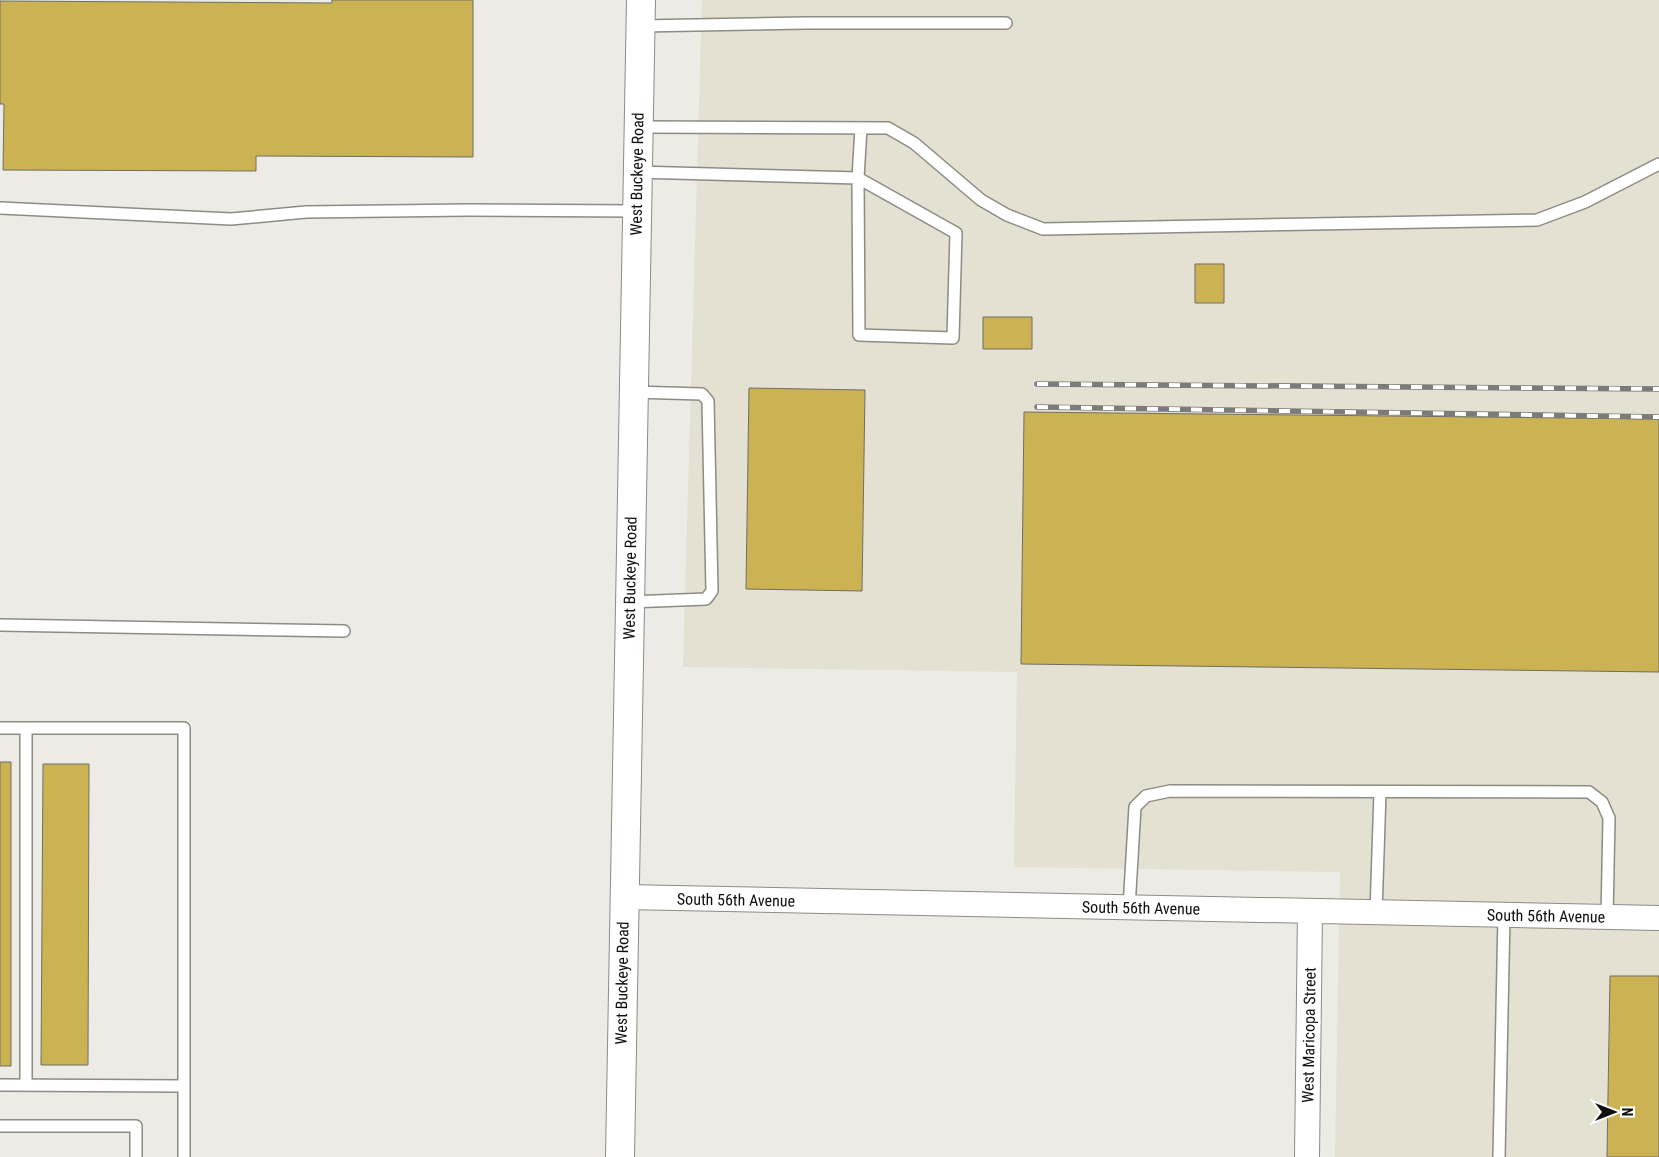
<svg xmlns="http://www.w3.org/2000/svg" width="1659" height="1157" font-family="'Roboto Condensed',sans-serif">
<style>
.built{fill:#e4e0d2}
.building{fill:#cbb353;stroke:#6f6d67}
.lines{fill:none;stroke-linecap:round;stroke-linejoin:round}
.service-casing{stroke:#8c8b84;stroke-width:14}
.minor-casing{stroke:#8c8b84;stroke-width:26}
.secondary-casing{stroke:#8c8b84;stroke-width:30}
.service{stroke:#fff;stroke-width:11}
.minor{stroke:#fff;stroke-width:24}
.secondary{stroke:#fff;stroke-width:28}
.rail-casing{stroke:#7c7b77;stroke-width:5.5}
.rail{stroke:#fff;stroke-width:4;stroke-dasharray:11;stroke-linecap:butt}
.labels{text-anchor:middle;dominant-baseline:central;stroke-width:5;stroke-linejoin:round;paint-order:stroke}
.street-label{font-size:16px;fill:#100f0d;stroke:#fff}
</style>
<rect width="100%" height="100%" fill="#edebe5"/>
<path class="built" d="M702,0H1659V1157H1335L1340,872L1014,867L1017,672L683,667Z"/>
<path class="building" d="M332,0H473V157L256,156V171L3,170L4,104H0V1L332,3Z
M1195,264H1224V303H1195Z
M983,317H1032V349H983Z
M749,388L865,390L862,591L746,589Z
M1024,412L1659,419V672L1021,664Z
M0,762H11V1066H0Z
M43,764H89L88,1065H41Z
M1610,976H1659V1157H1607Z"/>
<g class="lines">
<g class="service-casing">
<path id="service" d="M641,26L807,23H1006
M638,127L888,128L914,143L981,200L1007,215L1043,229L1537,220L1585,202L1659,164
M637,172L858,178L956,233L953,338L859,335L858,178L861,128
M0,208L231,219L306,212L469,210L636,211
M630,602L706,599L712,591L708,401L702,394L633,392
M0,625L344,631
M0,728H184V1157
M1129,908L1135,807L1146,796L1170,791L1589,792L1602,802L1609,818L1607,917
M1376,913L1380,792
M0,1085L184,1086
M26,1085V728
M0,1126H136V1157
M1499,1157L1504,915"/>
</g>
<g class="minor-casing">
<path id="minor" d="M624,897L1659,918
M1307,1157L1310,912"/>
</g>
<g class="secondary-casing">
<path id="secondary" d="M620,1157L641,0"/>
</g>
<use href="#service" class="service"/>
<use href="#minor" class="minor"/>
<use href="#secondary" class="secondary"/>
<g class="rail-casing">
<path id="rail" d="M1037,384L1659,389
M1037,407L1659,417"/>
</g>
<use href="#rail" class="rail"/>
</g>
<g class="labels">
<g class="street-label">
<text transform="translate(637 174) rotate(-89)">West Buckeye Road</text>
<text transform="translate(630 578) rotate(-89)">West Buckeye Road</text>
<text transform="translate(736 900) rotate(1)">South 56th Avenue</text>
<text transform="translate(1141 908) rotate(1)">South 56th Avenue</text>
<text transform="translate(1546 916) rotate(1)">South 56th Avenue</text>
<text transform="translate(622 983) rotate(-89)">West Buckeye Road</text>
<text transform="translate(1309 1035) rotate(-89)">West Maricopa Street</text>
</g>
</g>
<g transform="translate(1614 1112) rotate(90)" stroke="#ffffff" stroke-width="4" paint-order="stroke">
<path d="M0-4L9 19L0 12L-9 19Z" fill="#100f0d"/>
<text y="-8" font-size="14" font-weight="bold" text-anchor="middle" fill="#100f0d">N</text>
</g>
</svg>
